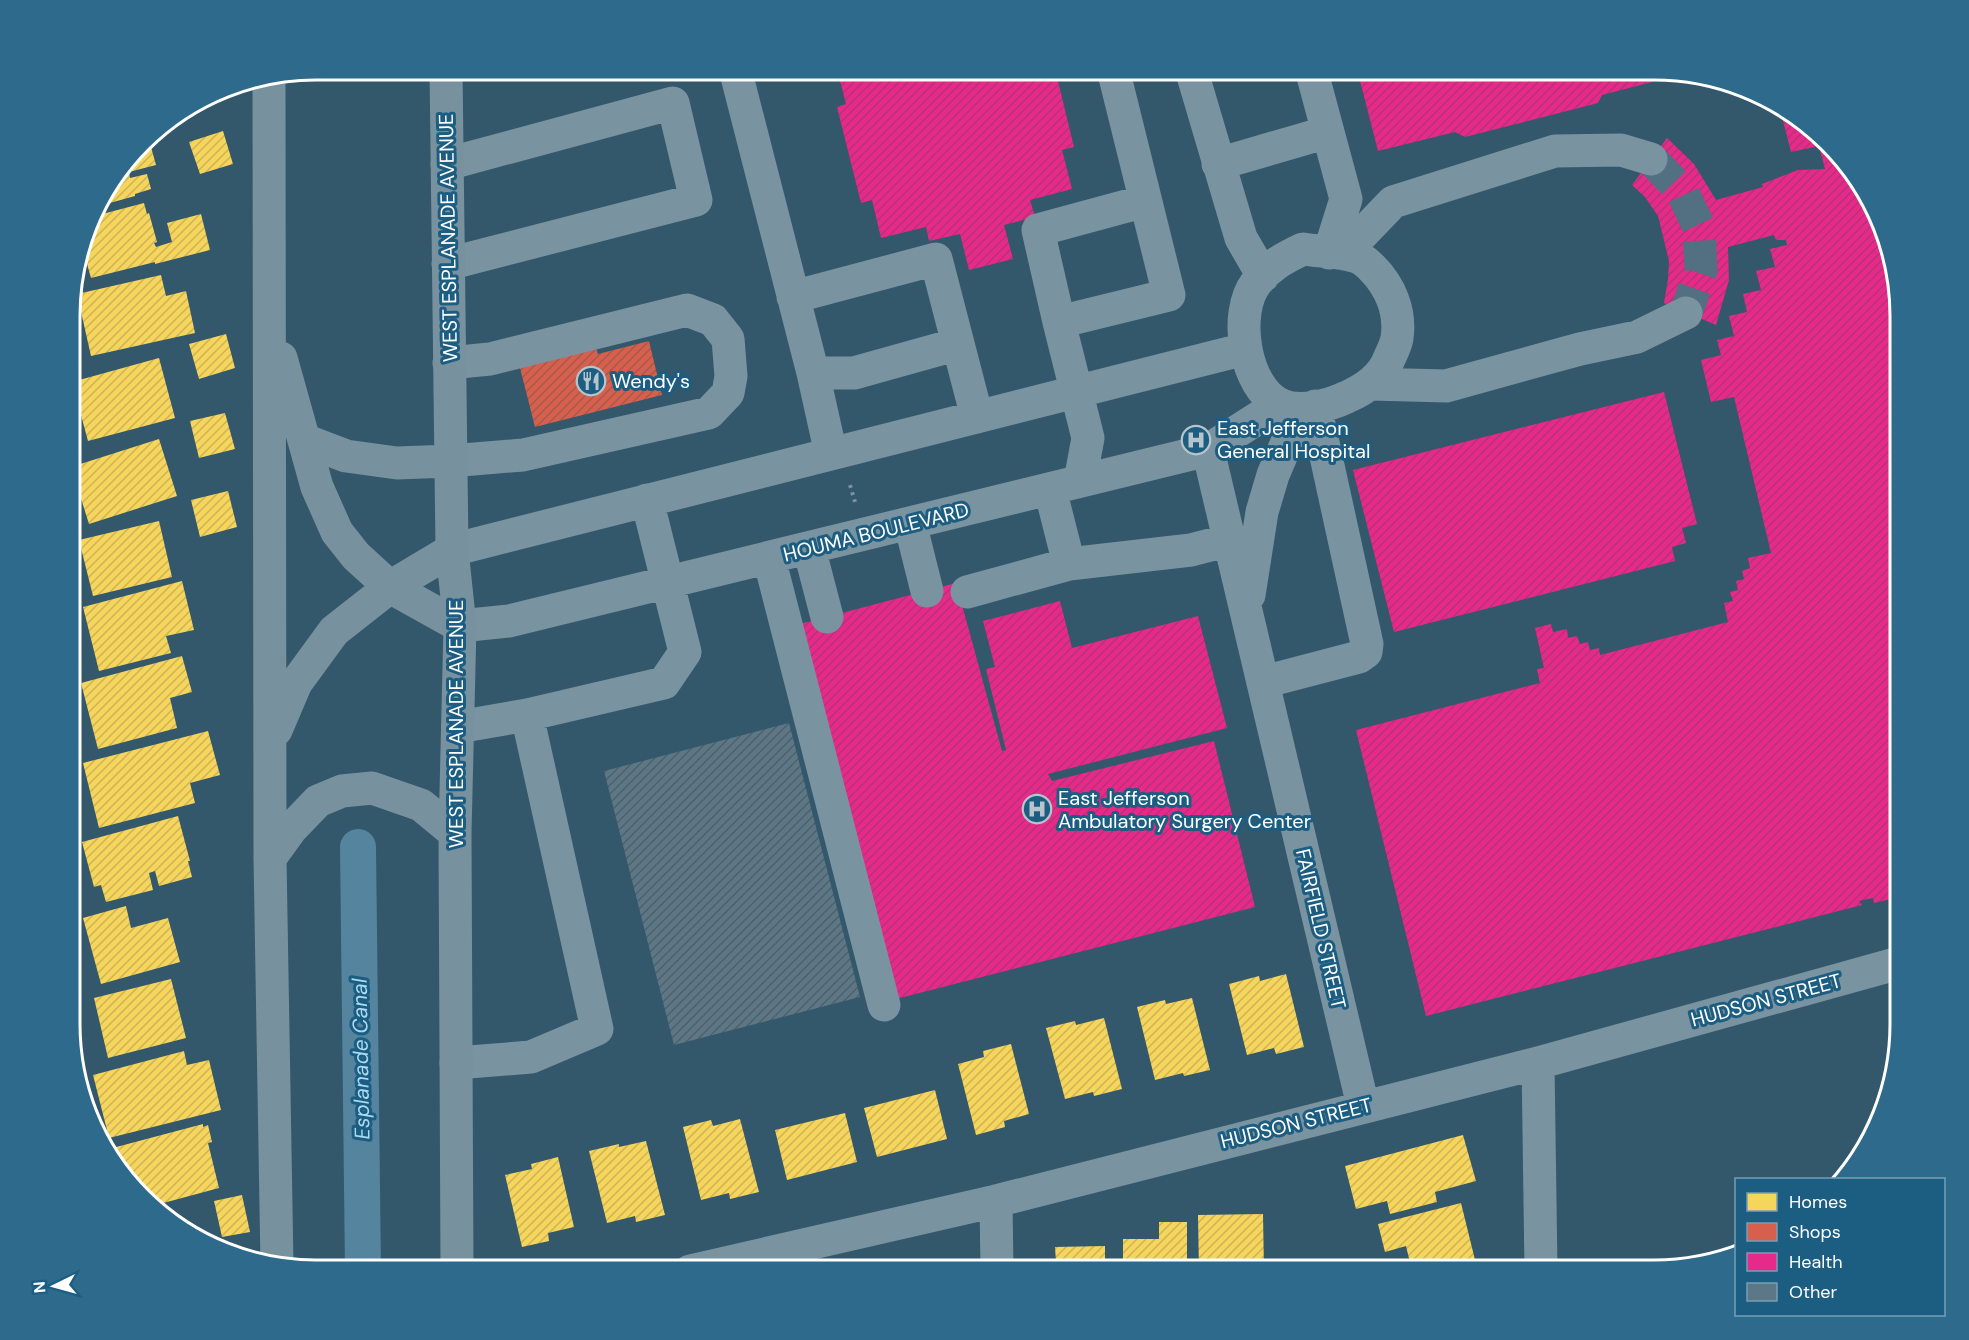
<svg xmlns="http://www.w3.org/2000/svg" width="1969" height="1340" font-family="'DM Sans',sans-serif">
<style>
.homes{fill:url(#homes-hatch)}
.shops{fill:url(#shops-hatch)}
.health{fill:url(#health-hatch)}
.lines{fill:none;stroke-linecap:round;stroke-linejoin:round}
.canal{stroke:#55849e;stroke-width:36}
.building{fill:url(#building-hatch)}
.minor-tunnel{stroke:#527081;stroke-width:33;stroke-dasharray:33 16;stroke-linecap:butt}
.path{stroke:#7993a1;stroke-width:4;stroke-dasharray:3 4.5;stroke-linecap:butt}
.minor{stroke:#7993a1;stroke-width:33}
.major{stroke:#78919e;stroke-width:33}
.labels{text-anchor:middle;dominant-baseline:central;stroke-width:6;stroke-linejoin:round;paint-order:stroke}
.street-label{font-size:20px;fill:#fff;stroke:#1c5d82}
.poi-label{font-size:20px;fill:#fff;stroke:#1c5d82;text-anchor:start}
.water-label{font-size:21px;font-style:italic;fill:#acdaf2;stroke:#1c5d82}
.rim{fill:none;stroke:#fff;stroke-width:3}
</style>
<defs>
<pattern id="homes-hatch" width="6" height="6" patternUnits="userSpaceOnUse" patternTransform="scale(1.5)"><rect width="6" height="6" fill="#f6d55c"/><path d="M-1 1l2-2M0 6l6-6M5 7l2-2" fill="none" stroke="#ccb358"/></pattern>
<pattern id="shops-hatch" width="6" height="6" patternUnits="userSpaceOnUse" patternTransform="scale(1.5)"><rect width="6" height="6" fill="#d6604d"/><path d="M-1 1l2-2M0 6l6-6M5 7l2-2" fill="none" stroke="#a6594d"/></pattern>
<pattern id="health-hatch" width="6" height="6" patternUnits="userSpaceOnUse" patternTransform="scale(1.5)"><rect width="6" height="6" fill="#e7298a"/><path d="M-1 1l2-2M0 6l6-6M5 7l2-2" fill="none" stroke="#b13574"/></pattern>
<pattern id="building-hatch" width="6" height="6" patternUnits="userSpaceOnUse" patternTransform="scale(1.5)"><rect width="6" height="6" fill="#5c7786"/><path d="M-1 1l2-2M0 6l6-6M5 7l2-2" fill="none" stroke="#535f66"/></pattern>
</defs>
<rect width="100%" height="100%" fill="#33576b"/>
<path class="homes" d="M223,131L233,164L200,174L189,142Z
M148,136L156,165L129,172L130,178L147,174L151,189L135,194V196L99,206L98,202Z
M144,203L147,214L149,213L157,242L154,243L156,247L172,242L167,223L201,214L210,250L155,264V262L91,278L82,246L91,217Z
M161,275L166,296L186,291L195,333L91,356L77,294Z
M226,334L235,368L199,379L189,344Z
M159,358L175,418L88,441L72,382Z
M225,413L235,449L199,458L190,421Z
M159,439L177,496L89,524L71,467Z
M228,491L237,527L200,537L191,500Z
M159,521L172,577L93,596L79,540Z
M182,581L194,630L166,636L171,653L99,671L83,607Z
M182,656L192,692L170,698L177,728L98,749L81,683Z
M208,731L220,775L190,783L195,803L99,828L83,763Z
M178,816L190,861H188L192,877L159,886L155,871L149,873L153,890L106,902L101,885L94,887L82,842Z
M126,906L131,928L168,918L180,962L101,984L83,918Z
M1286,974L1304,1047L1276,1054L1274,1048L1247,1055L1229,984L1259,976L1260,981Z
M171,979L186,1038L108,1058L94,998Z
M1192,998L1210,1070L1184,1076L1183,1073L1155,1080L1137,1007L1165,1000L1166,1004Z
M1104,1018L1122,1089L1094,1096L1093,1092L1065,1099L1046,1028L1075,1021L1076,1025Z
M1011,1044L1029,1114L1004,1121L1005,1127L976,1135L958,1064L984,1057L983,1051Z
M184,1051L187,1065L209,1060L221,1110L109,1138L93,1075Z
M935,1090L947,1139L877,1157L864,1108Z
M845,1113L857,1162L787,1180L775,1130Z
M740,1119L759,1192L730,1199L729,1193L701,1200L683,1127L711,1120L713,1126Z
M203,1124V1127L208,1125L212,1142L208,1143L219,1188L156,1205L105,1150Z
M1463,1135L1476,1181L1435,1192L1437,1202L1390,1214L1387,1201L1356,1209L1345,1166Z
M646,1141L665,1215L636,1222L635,1216L607,1223L589,1151L619,1144V1147Z
M558,1157L574,1227L548,1233L549,1241L522,1247L505,1175L532,1169L531,1164Z
M242,1195L250,1232L222,1237L214,1201Z
M1461,1203L1477,1268L1468,1271H1412L1406,1246L1385,1252L1378,1224Z
M1263,1214L1264,1271H1199L1198,1215Z
M1159,1222H1187V1271H1123V1239H1159Z
M1105,1246V1271H1047V1263L1056,1262L1055,1247Z"/>
<path class="shops" d="M649,341L662,395L535,427L520,368L596,348L598,354Z"/>
<path class="health" d="M837,69H1055L1074,147L1062,150L1072,189L1030,200L1035,217L1004,225L1013,259L969,270L960,234L929,241L926,227L881,238L872,200L861,203L837,107L846,104Z
M1357,69H1654L1683,74L1602,95L1598,103L1465,137L1455,132L1378,151Z
M1779,105L1791,111L1867,193L1899,300V897L1874,903L1873,898L1859,901L1862,905L1426,1016L1356,730L1540,683L1537,669L1544,668L1535,628L1551,624L1553,632L1567,629L1568,638L1577,636L1580,644L1588,642L1590,650L1599,648L1600,655L1728,622L1724,603L1733,601L1730,592L1738,590L1736,581L1744,579L1742,571L1750,568L1748,558L1771,553L1734,397L1711,402L1701,360L1721,355L1717,340L1734,336L1729,316L1747,312L1743,294L1761,290L1756,271L1775,267L1770,249L1787,245L1786,240H1776L1774,235L1728,247L1729,280L1716,325L1664,303L1668,279L1669,261L1658,216L1645,197L1632,185L1667,138L1694,164L1716,200L1763,187L1762,184L1798,170L1825,169L1819,146L1791,152Z
M1664,392L1697,524L1682,528L1686,543L1672,547L1675,561L1394,632L1353,470Z
M956,583L1002,751L1006,750L986,669L995,667L983,621L1060,601L1072,648L1198,616L1227,728L1048,774L1052,781L1214,741L1255,907L892,1000L796,625Z"/>
<g class="lines">
<path class="canal" d="M358,847L363,1271"/>
</g>
<path class="building" d="M789,723L860,997L674,1045L604,771Z"/>
<g class="lines">
<path class="minor-tunnel" d="M1651,159L1682,191L1699,227L1701,270L1686,313"/>
<path class="path" d="M850,485L855,502"/>
<path class="minor" d="M735,69L813,373L831,454
M1191,69L1241,238L1263,276
M1311,69L1346,199L1329,253
M447,164L673,103L696,200L448,264
M1218,164L1328,132
M1303,249C1321,252 1346,251 1361,259C1365,261 1369,265 1372,268C1390,286 1401,311 1397,338C1396,345 1392,352 1389,359C1382,378 1365,389 1347,397C1328,406 1300,413 1281,405C1244,388 1233,313 1256,283C1269,266 1284,258 1303,249Z
M1343,254L1393,202L1555,151L1621,150L1651,159
M793,297L936,259L977,417
M1059,322L1038,230L1145,201
M449,363L490,359L687,310L713,320L728,339L731,376L728,393L709,413L523,455L450,461
M813,373H854L958,344
M1371,384L1446,386L1580,349L1637,337L1686,313
M1208,450L1363,1106
M1080,481L1088,438L1059,322L1169,295L1113,69
M1050,489L1069,564
M910,523L927,591
M809,548L827,617
M452,550L1245,349
M769,558L884,1005
M967,592L1069,564L1191,550L1229,540
M1249,595L1262,512L1273,475L1301,409
M460,626L509,621L1208,450L1280,404
M1263,682L1359,657L1366,652L1367,644L1315,406
M458,727L527,715L664,683L685,652L647,500
M456,1063L531,1057L597,1029L527,715
M1538,1063L1541,1271
M996,1201L997,1271
M690,1271L996,1201L1538,1063L1899,963"/>
<path class="major" d="M446,69L452,550L460,626L455,833L457,1271
M269,78L270,858L277,1265
M281,358L317,487L337,532L356,556L390,587L460,626
M304,440L346,456L397,463L450,461
M276,730L296,683L334,631L390,587L452,550
M270,858L291,829L318,801L342,791L372,788L421,805L455,833"/>
</g>
<defs>
<g id="restaurant-ring" transform="scale(1.5)"><circle r="9.5" fill="#1c5d82" stroke="#b8c4cb" stroke-width="1.5"/><path d="M-5-6h1v4h1v-4h1v4h1v-4h1v5L-1.5 .5V6h-2V.5L-5-1ZM5-6V6H3V1.5H1.5Q1.5-4 5-6Z" fill="#b8c4cb"/></g>
<g id="hospital-ring" transform="scale(1.5)"><circle r="9.5" fill="#1c5d82" stroke="#b8c4cb" stroke-width="1.5"/><path d="M-5-5h3v3.5h4V-5h3V5h-3V1.5h-4V5h-3Z" fill="#b8c4cb"/></g>
</defs>
<g fill-rule="evenodd">
<use href="#restaurant-ring" x="591" y="381"/>
<use href="#hospital-ring" x="1196" y="440"/>
<use href="#hospital-ring" x="1037" y="809"/>
</g>
<g class="labels">
<g class="street-label">
<text transform="translate(448 238) rotate(-91)">WEST ESPLANADE AVENUE</text>
<text transform="translate(876 532) rotate(-14)">HOUMA BOULEVARD</text>
<text transform="translate(456 724) rotate(-90)">WEST ESPLANADE AVENUE</text>
<text transform="translate(1321 929) rotate(77)">FAIRFIELD STREET</text>
<text transform="translate(1766 1000) rotate(-15)">HUDSON STREET</text>
<text transform="translate(1296 1123) rotate(-14)">HUDSON STREET</text>
</g>
<g class="poi-label">
<text x="612" y="381">Wendy's</text>
<text x="1217" y="428">East Jefferson<tspan x="1217" dy="23">General Hospital</tspan></text>
<text x="1058" y="798">East Jefferson<tspan x="1058" dy="23">Ambulatory Surgery Center</tspan></text>
</g>
<g class="water-label">
<text transform="translate(361 1059) rotate(-91)">Esplanade Canal</text>
</g>
</g>
<path d="M0 0H1969V1340H0ZM316 80H1654A236 236 0 0 1 1890 316V1024A236 236 0 0 1 1654 1260H316A236 236 0 0 1 80 1024V316A236 236 0 0 1 316 80Z" fill="#2e6a8c" fill-rule="evenodd"/>
<path class="rim" d="M316 80H1654A236 236 0 0 1 1890 316V1024A236 236 0 0 1 1654 1260H316A236 236 0 0 1 80 1024V316A236 236 0 0 1 316 80Z"/>
<rect x="1735" y="1178" width="210" height="138" fill="#1c5d82" stroke="#779eb4" stroke-width="1.5"/>
<rect x="1747" y="1193" width="30" height="18" fill="#f6d55c" stroke="#779eb4" stroke-width="1.5"/>
<text x="1789" y="1208" font-size="18" fill="#ffffff">Homes</text>
<rect x="1747" y="1223" width="30" height="18" fill="#d6604d" stroke="#779eb4" stroke-width="1.5"/>
<text x="1789" y="1238" font-size="18" fill="#ffffff">Shops</text>
<rect x="1747" y="1253" width="30" height="18" fill="#e7298a" stroke="#779eb4" stroke-width="1.5"/>
<text x="1789" y="1268" font-size="18" fill="#ffffff">Health</text>
<rect x="1747" y="1283" width="30" height="18" fill="#5c7786" stroke="#779eb4" stroke-width="1.5"/>
<text x="1789" y="1298" font-size="18" fill="#ffffff">Other</text>
<g transform="translate(54 1286) rotate(265)" stroke="#1c5d82" stroke-width="4.5" paint-order="stroke">
<path d="M0-4.5L10 22L0 15L-10 22Z" fill="#ffffff"/>
<text y="-9" font-size="16" font-weight="bold" text-anchor="middle" fill="#ffffff">N</text>
</g>
</svg>
